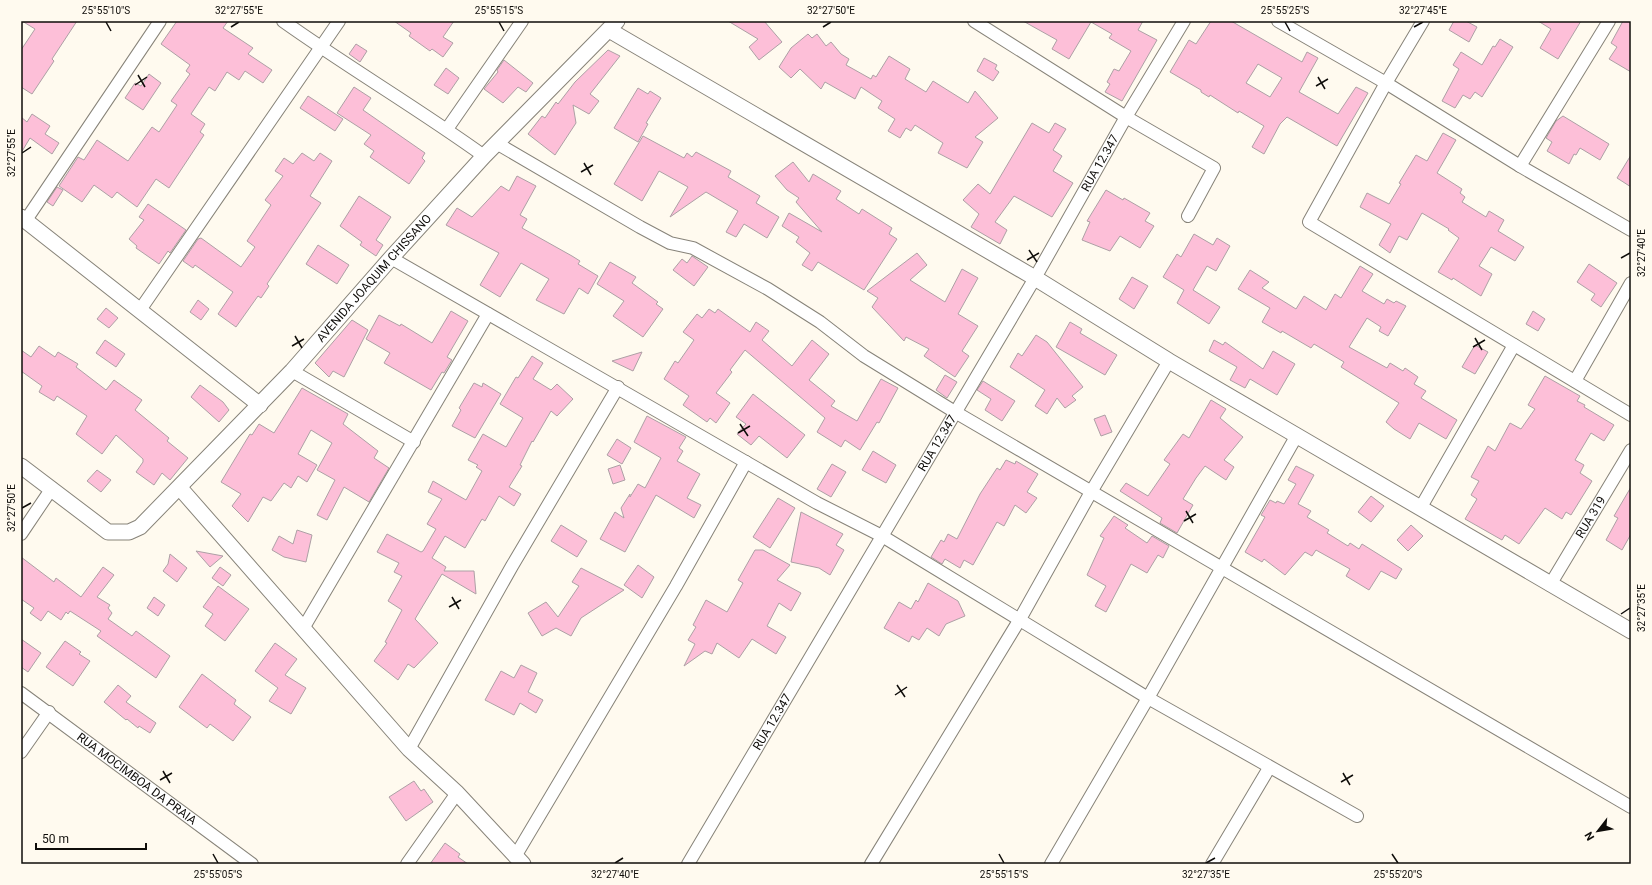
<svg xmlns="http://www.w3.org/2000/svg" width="1652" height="885" font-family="Roboto,sans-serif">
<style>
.building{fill:#fdbfd8;stroke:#ada0a5;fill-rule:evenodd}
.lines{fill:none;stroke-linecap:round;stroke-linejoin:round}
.minor-casing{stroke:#878379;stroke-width:14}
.tertiary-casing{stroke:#878379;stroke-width:17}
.minor{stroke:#fff;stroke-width:12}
.tertiary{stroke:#fff;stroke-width:15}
.ticks{fill:none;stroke:#0f0d0a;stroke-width:1.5}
.labels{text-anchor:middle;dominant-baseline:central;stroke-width:3.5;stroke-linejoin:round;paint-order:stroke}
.street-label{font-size:12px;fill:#0f0d0a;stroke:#fffaef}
.neatline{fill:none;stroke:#0f0d0a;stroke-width:1.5}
.ticks-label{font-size:10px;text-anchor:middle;fill:#0f0d0a}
</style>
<rect width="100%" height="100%" fill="#fffaef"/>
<path class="building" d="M22,21H77L52,59L54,61L32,94L21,87V50L35,29Z
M177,21H228L223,28L253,48L248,54L272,70L263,83L245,71L239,80L227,72L215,91L209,87L191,114L205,124L200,132L204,135L169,188L156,179L137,207L117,192L112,198L94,185L82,202L59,186L78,157L84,160L97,140L128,161L152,127L159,132L177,105L171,101L190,74L186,71L190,65L161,44Z
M394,21H454L443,37L453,43L443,57L432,49L430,51L409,36L411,33Z
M728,21H764L782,42L759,60L749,47L758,39Z
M1023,21H1143L1138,30L1157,40L1122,101L1105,92L1110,84L1107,82L1114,69L1119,71L1131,51L1109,38L1112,34L1091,22L1069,59L1052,49L1057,40Z
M1211,21H1231L1302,62L1307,52L1318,58L1299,92L1338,114L1356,87L1368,93L1337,146L1287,117L1280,124L1264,154L1252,147L1264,126L1239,111L1238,113L1210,95L1209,97L1201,92V90L1170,72L1189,40L1196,44ZM1258,64L1282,78L1270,97L1246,83Z
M1454,21H1466L1477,27L1469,42L1449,30Z
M1538,21H1581L1558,59L1540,48L1551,29Z
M1623,21H1631V72L1609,59L1617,47L1611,43Z
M808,34L812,38L817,34L826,46L831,42L841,54L849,59L846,65L871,79L873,75L876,77L889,56L910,69L905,79L926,92L933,81L968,103L975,91L998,118L975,137L983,142L967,168L938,153L943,143L915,125L911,131L906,128L900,138L888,131L895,119L878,108L882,101L861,87L855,99L825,82L821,89L800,69L791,78L779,67L791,48Z
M1500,39L1513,47L1482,97L1475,92L1470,99L1463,95L1455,108L1442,101L1459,69L1453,65L1461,52L1482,65L1493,46L1495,47Z
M356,44L367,51L360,62L349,54Z
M608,50L620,56L590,94L599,101L589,114L573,105L576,123L555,155L528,134L542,116L545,118L556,102L558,104L575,82Z
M984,58L997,65L995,69L999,72L993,81L977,71Z
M504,60L533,83L526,92L518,87L503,103L484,89L498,72L497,70Z
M446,68L459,78L448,94L434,85Z
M149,74L161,83L143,110L125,98L135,83L141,86Z
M354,87L371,98L363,110L425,153L422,158L425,161L409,184L370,157L374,151L364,144L371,135L337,113Z
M638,88L648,94L650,91L661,98L646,123L648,124L638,142L614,128Z
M308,96L343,119L335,131L300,108Z
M32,114L50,126L45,134L59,143L52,154L30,138L21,153V117L27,122Z
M1563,116L1609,144L1600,160L1580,148L1576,155L1574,154L1569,164L1547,151L1552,142L1546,138L1556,121Z
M1032,123L1049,133L1055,123L1066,129L1053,150L1062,156L1053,171L1073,183L1052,217L1014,196L995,222L1007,230L1000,244L971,227L979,214L963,200L978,184L990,194Z
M1443,133L1456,140L1437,173L1462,189L1460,193L1465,197L1462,202L1486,217L1489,211L1504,220L1498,231L1524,247L1515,261L1491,247L1479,266L1492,274L1481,296L1453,278L1452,280L1438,272L1459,238L1448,230L1449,229L1422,213L1407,240L1399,236L1390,253L1379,245L1391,224L1360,207L1367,193L1389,204L1401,184L1399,183L1416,155L1427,161Z
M643,136L684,158L687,153L692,157L696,152L731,171L728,177L760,196L756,203L779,217L767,238L744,224L736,237L726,232L738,211L706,192L670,217L688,187L659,171L642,201L614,184Z
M302,153L314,161L320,153L332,161L310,196L321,203L267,284L269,286L261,298L258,296L236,327L218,314L233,292L195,265L193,268L183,261L198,239L201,238L241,267L255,247L247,241L271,205L265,200L283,176L275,171L284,158L293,164Z
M1631,155V187L1617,178Z
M793,162L809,182L813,174L841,191L836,199L859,214L862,209L892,228L889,234L897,239L864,290L818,262L812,271L802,265L810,253L796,242L799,237L782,226L789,213L822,232L796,202L799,198L787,190L775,176Z
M517,176L536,186L520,215L527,219L522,228L572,256L580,261L578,264L598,276L588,294L579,288L564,314L536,300L549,279L521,263L500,297L480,285L499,253L446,225L457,208L472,217L501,186L509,191Z
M57,187L63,190L53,206L47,202Z
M1106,190L1123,200L1124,198L1150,213L1145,221L1154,226L1140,248L1120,236L1110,251L1082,240L1090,222L1087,221Z
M359,196L391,217L376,240L383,245L376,256L360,245L362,242L340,226Z
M148,204L186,230L170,253L168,251L159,264L136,248L137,246L129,239L144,220L139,217Z
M1194,234L1213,245L1217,238L1230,246L1216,271L1207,266L1193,290L1220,307L1209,324L1177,303L1184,290L1163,277L1177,254L1181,257Z
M318,245L349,265L337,284L306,264Z
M917,253L927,265L910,280L945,302L962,269L978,278L958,314L978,326L962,351L969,356L955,377L924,356L929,349L906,337L904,341L872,307L878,298L867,291Z
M692,256L708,267L694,286L673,270L682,259L687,263Z
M610,262L636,277L632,283L658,302L656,304L663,309L643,337L613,316L624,301L597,284Z
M1589,264L1617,283L1601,307L1591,300L1595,294L1577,282Z
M1360,266L1373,274L1362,291L1384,304L1387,299L1394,303L1396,301L1406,306L1388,336L1379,331L1381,327L1367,318L1349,347L1387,368L1390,363L1403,371L1405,368L1418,377L1414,384L1426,391L1421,398L1457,420L1446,439L1419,423L1410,439L1394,429L1386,422L1399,403L1341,367L1344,362L1314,344L1311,348L1282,331L1281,333L1262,322L1270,308L1238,289L1250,270L1269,282L1262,288L1296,309L1304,296L1326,310L1335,294L1341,298Z
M1132,277L1148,286L1134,309L1119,299Z
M198,300L209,309L201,320L190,312Z
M106,308L118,318L109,328L97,319Z
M709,309L715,313L718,309L750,332L756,322L769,331L762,340L792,366L812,340L829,354L809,380L835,401L831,406L857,421L881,379L898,388L879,423L877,422L860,450L845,440L841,447L817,432L825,418L745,350L730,370L732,372L716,393L730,403L716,423L710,418L707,422L683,405L689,396L664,379L675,361L678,363L694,340L683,332L697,314L702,318Z
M451,311L468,321L447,357L452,360L444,373L442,372L431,390L384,363L390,353L366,339L379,315L400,326L401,324L432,343Z
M1533,311L1545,319L1538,331L1526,324Z
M352,320L368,330L344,377L333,371L329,377L315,363Z
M1070,322L1082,329L1080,333L1117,355L1105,375L1056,347Z
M1036,335L1047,342L1083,387L1072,396L1076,400L1065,408L1057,398L1047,414L1035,406L1045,390L1010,367L1018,353L1022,356Z
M105,340L125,354L116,367L96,353Z
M1214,340L1223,345L1225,342L1263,369L1273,351L1295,364L1277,395L1250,379L1245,388L1230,380L1237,367L1209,351Z
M1475,345L1488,352L1475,374L1462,367Z
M39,346L55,357L58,352L78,364L76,367L106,390L114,380L142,400L135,410L169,438L167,441L188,458L170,480L162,473L154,485L136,472L143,462V459L116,435L102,454L76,434L87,416L57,396L54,401L39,392L42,386L21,371V350L31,357Z
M642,352L633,371L612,361Z
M532,356L543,363L533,379L551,390L557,384L573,399L557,416L551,411L533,442L532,441L520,465L522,466L509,487L521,494L514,506L499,496L485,521L482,519L465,548L445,536L432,558L446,567L444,571H474L476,594L442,574L415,619L438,643L414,668L408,664L398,680L374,661L387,643L385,642L402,610L388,601L402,576L394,572L399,563L377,552L387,534L421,552L423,551L436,529L427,524L442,499L428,492L433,481L466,500L482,471L476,467L478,465L468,460L483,434L506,447L523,418L500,404L516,377L518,378Z
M945,375L957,382L947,398L936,390Z
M1545,376L1580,396L1577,401L1585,405L1584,407L1614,425L1604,441L1591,433L1575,460L1584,465L1580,473L1592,481L1571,515L1566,512L1562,519L1545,508L1519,544L1505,535L1502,540L1465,519L1477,499L1471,495L1479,481L1471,477L1488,446L1495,451L1510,423L1521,429L1535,409L1528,405Z
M983,381L1015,401L1002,421L985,410L991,399L977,390Z
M474,383L482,387L483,383L501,394L475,438L452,426L461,410L459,408Z
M200,385L223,402L229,410L219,422L191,397Z
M302,388L348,414L343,424L378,451L374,458L389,468L369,502L344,487L327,520L317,515L335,480L317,470L332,443L311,430L298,454L317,465L307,482L298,476L291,488L284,483L271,501L263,497L248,522L232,506L241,494L221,482L250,434L252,435L259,424L274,433Z
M753,394L805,435L787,458L759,436L751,445L737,434L746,424L736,417Z
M1211,400L1226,409L1220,418L1243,437L1224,460L1234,467L1226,480L1205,466L1196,478L1183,499L1193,505L1177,533L1160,523L1162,518L1120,491L1126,483L1148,496L1170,464L1164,460L1183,434L1189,438Z
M1105,415L1112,432L1101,436L1094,419Z
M647,416L686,437L679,448L683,451L677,461L700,474L687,498L701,505L694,518L656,495L625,552L600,539L615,512L624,518L621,508L630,494V497L638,484L645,488L661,458L634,442Z
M617,439L631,448L622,464L607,455Z
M873,451L896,465L886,483L862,470Z
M1006,460L1015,464L1016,461L1038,474L1027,492L1037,498L1026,513L1015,505L1004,526L997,522L973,565L964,560L960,568L945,559L942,564L931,557L941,540L944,542L948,534L957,539L980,494L997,468L1000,470Z
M832,464L846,472L831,497L817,489Z
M620,465L625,480L613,484L608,469Z
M1296,466L1314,475L1298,504L1311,511L1307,517L1329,530L1327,533L1348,546L1350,543L1359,549L1362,544L1402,569L1396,579L1381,571L1369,590L1346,576L1350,569L1316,550L1312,556L1305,552L1285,575L1264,559L1262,562L1245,552L1265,517L1261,515L1270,500L1276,503L1277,501L1284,504L1296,484L1288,480Z
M97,470L111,480L101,492L87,481Z
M1631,487V534L1622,550L1606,540L1618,518L1614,516Z
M1371,496L1384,506L1371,522L1358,512Z
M778,498L795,508L770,548L753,537Z
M801,512L843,534L836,545L844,550L830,575L819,568L791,562Z
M1114,516L1128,525L1125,528L1147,543L1152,536L1169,546L1163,558L1158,555L1147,573L1131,564L1106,612L1095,606L1106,586L1087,575L1104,538L1100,536Z
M561,525L587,541L577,557L551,541Z
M1411,525L1423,536L1408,551L1397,540Z
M297,530L312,535L306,562L284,557L272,550L279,536L293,544Z
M755,550H763L790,565L777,580L801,593L791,611L779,603L767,626L786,637L776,654L752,639L739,658L717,643L712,654L705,651L684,666L695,644L688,640L696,627L693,625L706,600L727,612L743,583L738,580Z
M196,551L223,556L210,567Z
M170,554L187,568L177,582L163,571L168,564Z
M21,557L54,582L56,578L81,597L103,567L114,575L97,597L110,605L108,608L112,613L108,619L132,636L136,631L170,656L156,678L97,636L101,631L70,611L68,614L66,612L61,620L48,611L41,621L30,613L34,608L21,599Z
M638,565L654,577L642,598L624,585Z
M220,567L231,575L223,586L212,578Z
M581,568L624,590L581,618L571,636L556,628L542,636L528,613L546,602L558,617L579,586L572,582Z
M928,583L958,601L965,616L946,624L939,636L927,628L919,640L912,636L909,642L884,628L899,602L911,609L916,600L918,602Z
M218,586L249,609L225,641L205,626L213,614L203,607Z
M154,597L165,605L158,616L147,608Z
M21,639L41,653L28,672L21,667Z
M65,641L81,652L79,654L90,661L73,686L46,667Z
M275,643L297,659L285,675L306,688L291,714L269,701L278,688L255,671Z
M521,665L537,673L528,692L543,700L536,713L520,703L514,715L485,700L501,671L514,678Z
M202,674L236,700L234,704L251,717L233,741L210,724L207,728L179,707Z
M118,685L131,696L126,702L156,723L150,733L139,726L138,728L127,719L126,720L104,702Z
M414,781L421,791L424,789L433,802L406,821L389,797Z
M445,843L460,854L458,857L468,864H430Z"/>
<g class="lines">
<g class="minor-casing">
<g id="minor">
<path d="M283,21C349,68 419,109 484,156"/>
<path d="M974,21L1126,117L1214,168L1188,216"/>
<path d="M1278,21L1386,83L1520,166L1631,230"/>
<path d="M1423,21L1386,83L1309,222L1631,415"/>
<path d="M447,129L522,21"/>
<path d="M498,144L640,227L670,243L693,248L768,289L820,322L864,356L955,412L1631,807"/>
<path d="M1520,166L1609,21"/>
<path d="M26,220L160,21"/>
<path d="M391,258L817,503L882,536L1148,698L1357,816"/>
<path d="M140,310L339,21"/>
<path d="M292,371L414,442"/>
<path d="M1575,381L1631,283"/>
<path d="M1421,507L1514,345"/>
<path d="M21,534L52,488"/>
<path id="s1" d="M1550,585L1631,450"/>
<path d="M304,627L488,314"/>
<path id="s2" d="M21,693L252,864"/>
<path d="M409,749L512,566L618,387"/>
<path d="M21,752L49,712"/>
<path d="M516,855L676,586L746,462"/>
<path d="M407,864L457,793"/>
<path id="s3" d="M688,864L1035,278L1126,117L1184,21"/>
<path d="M871,864L1020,619L1091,492L1169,361"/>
<path d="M1051,864L1148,698L1297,435"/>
<path d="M1212,864L1269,768"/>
</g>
</g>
<g class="tertiary-casing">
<g id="tertiary">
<path d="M609,30L1035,278L1169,361L1631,631"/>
<path d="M21,217L260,405"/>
<path id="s4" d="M21,466L108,532H129L140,527L292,371L391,258L484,156L617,21"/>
<path d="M180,488L409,749L457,793L523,864"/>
</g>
</g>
<use href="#minor" class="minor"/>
<use href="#tertiary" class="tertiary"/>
</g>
<path class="ticks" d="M106,22L111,31M499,22L504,31M1285,22L1290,31M231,27L239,22M823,27L831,22M1414,27L1423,22M138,75L145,87M1318,77L1325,89M135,85L147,77M1316,86L1328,79M22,153L31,147M584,163L591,175M581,172L593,165M1029,250L1037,262M1621,258L1630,253M1027,260L1039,253M295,336L302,348M1475,338L1482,350M292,346L304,339M1473,347L1485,340M740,424L748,436M738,433L750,426M22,508L31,503M1186,511L1193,523M1184,521L1196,514M452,597L459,609M449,607L461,600M1621,614L1630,608M897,685L905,697M895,695L907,687M163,771L170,783M1343,773L1350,785M160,780L172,773M1341,782L1353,775M213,854L218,863M999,854L1004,863M1392,854L1398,863M615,863L623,858M1206,863L1215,858"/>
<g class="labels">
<g class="street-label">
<text stroke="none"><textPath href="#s3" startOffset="813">RUA 12.347</textPath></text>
<text stroke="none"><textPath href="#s4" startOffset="484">AVENIDA JOAQUIM CHISSANO</textPath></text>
<text stroke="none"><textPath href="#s3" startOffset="489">RUA 12.347</textPath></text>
<text stroke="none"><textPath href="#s1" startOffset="79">RUA 319</textPath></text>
<text stroke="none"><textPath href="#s3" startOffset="165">RUA 12.347</textPath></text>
<text stroke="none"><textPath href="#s2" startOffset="144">RUA MOCIMBOA DA PRAIA</textPath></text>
</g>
</g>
<rect width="1652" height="885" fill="none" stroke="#fffaef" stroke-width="44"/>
<g transform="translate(1598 831) rotate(239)" stroke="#fffaef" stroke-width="3" paint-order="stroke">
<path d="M0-3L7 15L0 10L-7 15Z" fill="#0f0d0a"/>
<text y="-6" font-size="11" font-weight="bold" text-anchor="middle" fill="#0f0d0a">N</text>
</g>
<path d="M36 843v6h110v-6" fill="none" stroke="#0f0d0a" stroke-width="2"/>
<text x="42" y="843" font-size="12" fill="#0f0d0a" stroke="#fffaef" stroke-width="3" paint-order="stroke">50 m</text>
<rect x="22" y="22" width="1608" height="841" class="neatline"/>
<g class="ticks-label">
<text x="106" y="14">25°55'10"S</text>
<text x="239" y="14">32°27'55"E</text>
<text x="499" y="14">25°55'15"S</text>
<text x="831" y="14">32°27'50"E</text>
<text x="1285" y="14">25°55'25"S</text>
<text x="1423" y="14">32°27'45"E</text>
<text transform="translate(11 153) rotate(-90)" y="4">32°27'55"E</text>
<text transform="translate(1641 253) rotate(-90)" y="4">32°27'40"E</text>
<text transform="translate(11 508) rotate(-90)" y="4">32°27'50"E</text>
<text transform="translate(1641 608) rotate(-90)" y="4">32°27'35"E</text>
<text x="218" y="878">25°55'05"S</text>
<text x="615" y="878">32°27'40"E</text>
<text x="1004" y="878">25°55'15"S</text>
<text x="1206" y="878">32°27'35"E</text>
<text x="1398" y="878">25°55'20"S</text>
</g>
</svg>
